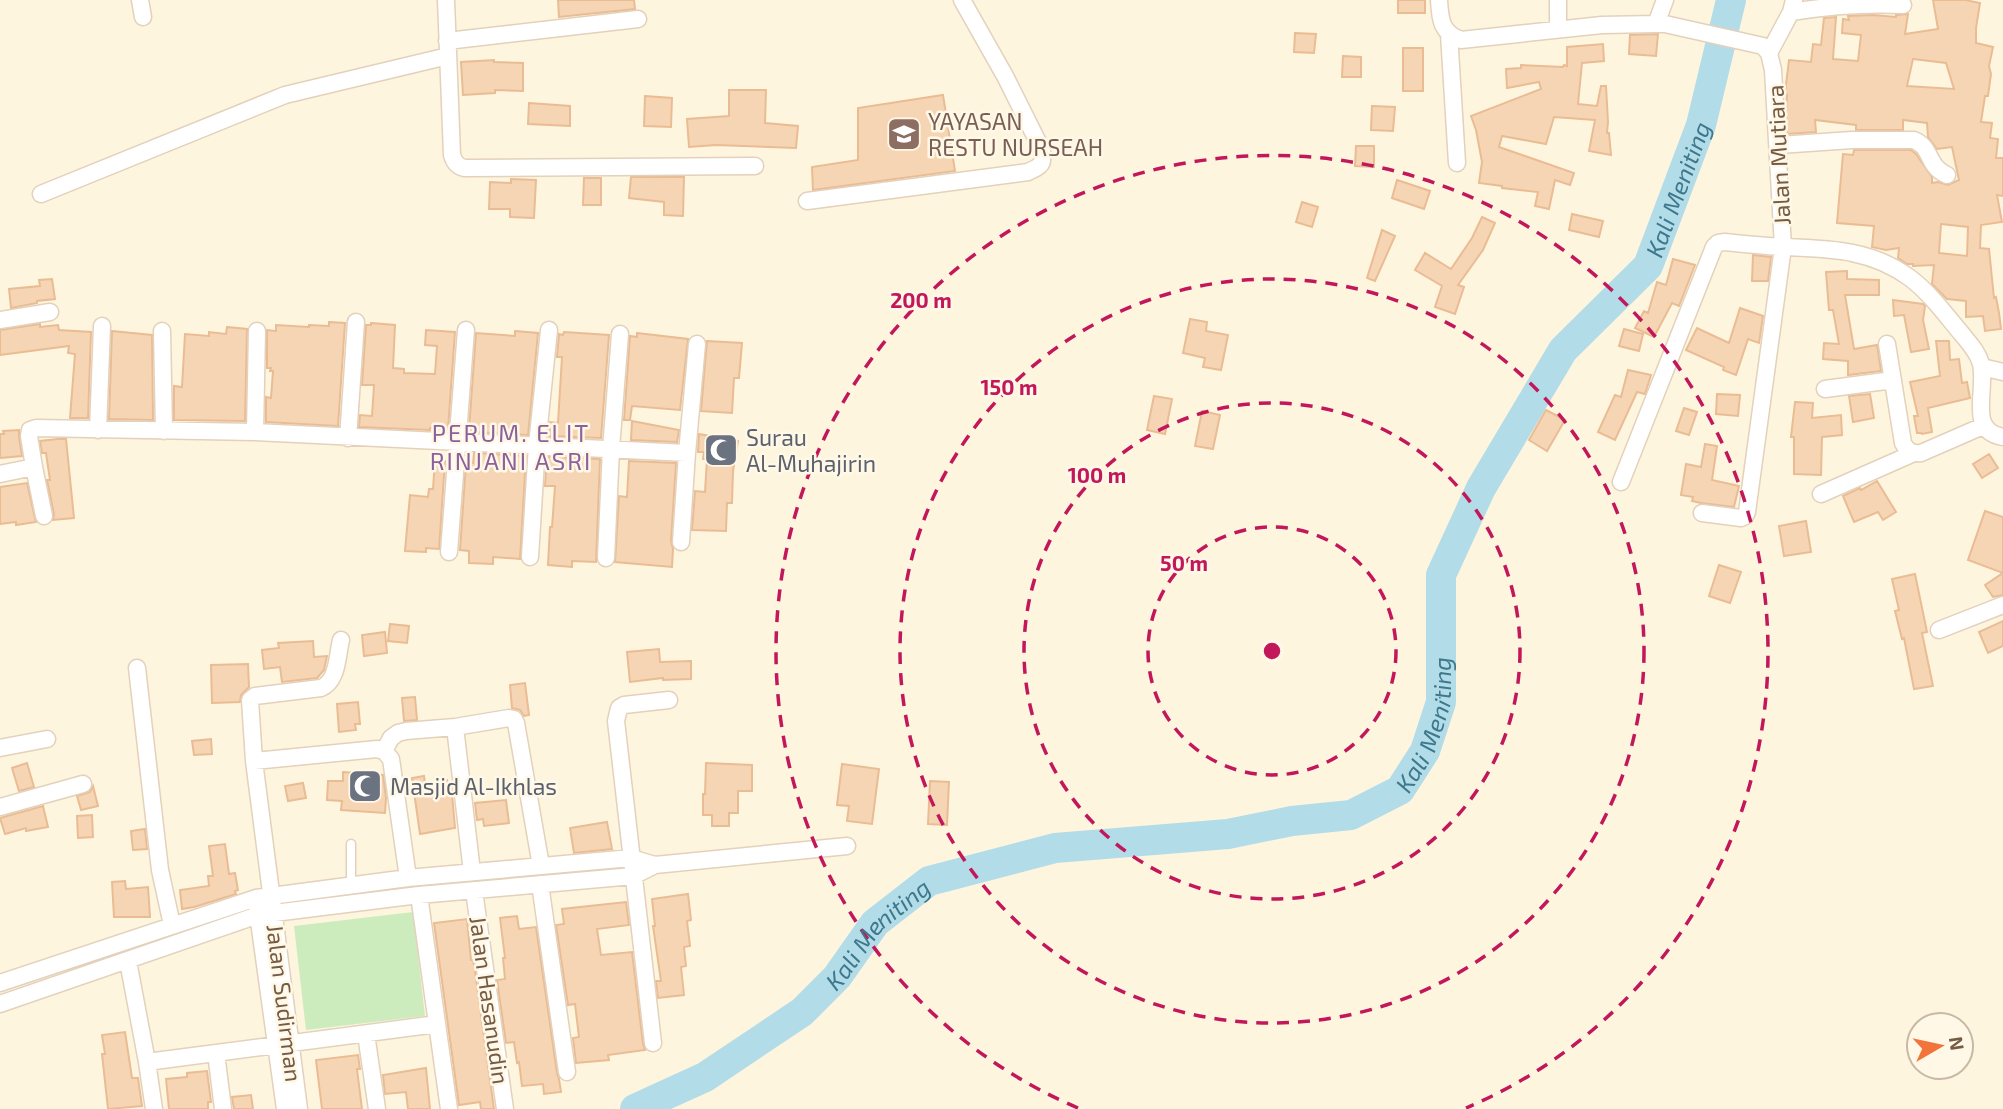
<svg xmlns="http://www.w3.org/2000/svg" width="2003" height="1109" font-family="'Exo 2',sans-serif">
<style>
.green{fill:#ccecbd}
.lines{fill:none;stroke-linecap:round;stroke-linejoin:round}
.river{stroke:#b3dce9;stroke-width:30}
.building{fill:#f6d5b5;stroke:#eabc94;stroke-width:2;fill-rule:evenodd}
.lane-casing{stroke:#e3d1bb;stroke-width:11}
.street-casing{stroke:#e3d1bb;stroke-width:19}
.lane{stroke:#fff;stroke-width:8}
.street{stroke:#fff;stroke-width:16}
.ring{fill:none;stroke:#c2185b;stroke-width:3.5;stroke-dasharray:12 9}
.labels{text-anchor:middle;dominant-baseline:central;stroke-width:5;stroke-linejoin:round;paint-order:stroke}
.education-label{font-size:23px;fill:#785e54;stroke:#fff8e7;text-anchor:start}
.street-label{font-size:23px;fill:#765b45;stroke:#fff8e7}
.worship-label{font-size:23px;fill:#5b616d;stroke:#fff8e7;text-anchor:start}
.water-label{font-size:24px;font-style:italic;fill:#3d788c;stroke:#fff8e7}
.neighbourhood-label{font-size:24px;letter-spacing:2px;fill:#8c609b;stroke:#fff8e7}
.centre{fill:#c2185b;stroke:#fff8e7;stroke-width:3.5}
.ring-label{font-size:21px;text-anchor:middle;font-weight:bold;fill:#c2185b;stroke:#fff8e7;stroke-width:5;stroke-linejoin:round;paint-order:stroke}
</style>
<rect width="100%" height="100%" fill="#fef5df"/>
<path class="green" d="M413,912L425,1016L306,1030L294,926Z"/>
<g class="lines">
<path class="river" id="s1" d="M635,1109L705,1077L802,1012L837,977L875,923L929,881L1055,848L1228,834L1292,821L1351,815L1400,790L1425,751L1441,702V575L1481,488L1563,350L1648,266L1701,125L1731,0"/>
</g>
<path class="building" d="M558,0H634L635,9L559,17Z
M1398,0H1425V13H1398Z
M1933,0H1965L1980,3L1976,28V43L1993,47L1989,66L1991,74L1988,96H1985L1981,122L1992,123L1990,138L1998,139L1996,158H2003V196L1997,195L2002,222L1981,225L1980,248L1989,249L1994,298L1996,297L1999,313L2001,329L1985,331L1983,316L1966,317V301L1947,299L1932,284L1934,265L1913,266V264H1907L1898,258L1899,248L1886,250L1872,247L1874,226L1837,223L1843,154L1853,155L1854,150H1911L1916,154L1932,177V183L1938,182L1948,185L1959,180L1952,147L1937,149L1928,137L1927,123L1903,120V130H1856V125L1815,120L1816,132L1787,134L1786,111L1787,94L1785,93L1789,60L1811,62L1813,44L1821,45L1824,18L1836,17L1833,59L1858,61L1861,35L1842,33L1843,19L1849,20L1848,16L1873,15L1896,17V15L1908,14L1905,34L1938,29ZM1913,59L1946,63L1954,89L1907,86ZM1941,224L1968,227L1967,256L1939,253Z
M1295,33L1316,34L1314,53L1294,52Z
M1658,34L1656,56L1629,54L1630,35Z
M1603,44L1604,61L1582,63L1578,104L1597,106L1601,86H1606L1608,122L1607,133H1609L1611,155L1589,151L1595,120L1554,117L1546,144L1502,136L1499,147L1574,173L1570,185L1555,180L1549,209L1535,206L1538,192L1502,188V186L1479,183L1482,162L1476,130L1471,116L1541,89L1539,82L1507,88L1506,69L1521,68V65L1563,67L1564,65L1567,66V47Z
M1403,48H1423V91H1403Z
M1343,56L1361,57V77H1342Z
M494,60V62L523,63V91L495,90V93L463,95L461,62Z
M729,90H766L765,123L798,126L796,148L716,145L689,147L687,119L729,116Z
M943,95L955,171L813,190L812,167L858,160V108Z
M645,96L672,98L671,127L644,126Z
M529,103L570,106V126L528,124Z
M1372,106L1395,107L1393,131L1371,130Z
M1356,146H1374V167L1355,166Z
M631,177H684L683,216L664,215V202L629,198Z
M584,178H601V205H583Z
M511,179L536,180L534,218L510,217V209H489L490,182L511,183Z
M1397,180L1430,191L1424,209L1392,198Z
M1302,202L1318,207L1312,227L1296,222Z
M1572,214L1603,221L1599,237L1569,230Z
M1482,217L1495,223L1483,250L1458,285L1464,287L1455,314L1435,307L1442,286L1415,270L1425,253L1451,269L1472,238Z
M1382,230L1395,236L1375,281L1367,278Z
M1753,255L1771,257L1768,281H1752Z
M1673,259L1695,265L1679,306L1672,303L1654,337L1635,328L1644,311L1648,313L1657,282L1666,285Z
M1847,271V279L1879,280V295H1845L1854,349L1877,345L1881,371L1848,375V361L1823,359L1824,343L1839,344L1833,310H1829L1826,272Z
M52,279L55,299L37,301V303L11,308L9,289L40,286L39,280Z
M1893,300L1923,304L1925,306L1923,320L1929,349L1911,352L1904,315L1894,316Z
M1740,308L1763,316L1759,343L1748,339L1736,375L1723,370L1724,367L1686,350L1697,328L1729,343Z
M1190,319L1207,322L1206,331L1228,335L1221,370L1203,367L1205,358L1183,353Z
M329,322L345,323L338,426L266,422V397L271,398L273,371H270L271,368H267V330L276,331V325L309,327V325L329,326Z
M371,323L395,325L393,368L404,369V373L435,374L437,346L425,345L426,330L455,332L448,429L430,428V430L359,427L360,415L372,416L374,385H362L366,325H371Z
M40,324V327L58,325L59,330L91,332L88,418H70L75,354L68,353L69,346L0,355V330Z
M227,327L247,329L245,421L174,420V386L182,387L185,334L209,336V332L226,334Z
M1624,329L1643,334L1639,351L1619,346Z
M112,331L152,335L153,420L109,419Z
M515,331L538,333L528,435L474,432V431L469,430L476,333L515,336Z
M564,332L609,335L601,438L549,436L550,422L558,423L562,357H557L559,334L563,335Z
M637,333L688,339L680,410L632,406L630,420H624L630,336L637,337Z
M707,341L742,343L739,378H734L732,413L701,411Z
M1936,341H1949L1950,360L1959,359L1962,383L1967,382L1970,398L1928,408L1932,432L1922,434L1921,433H1917L1914,416H1918L1910,382L1940,376Z
M1628,370L1651,375L1645,394L1637,392L1615,440L1598,432L1615,395L1621,397Z
M1717,394L1740,395L1738,416L1716,414Z
M1870,394L1874,418L1853,422L1849,396Z
M1154,396L1172,399L1165,434L1147,430Z
M1795,402L1813,403L1812,418L1841,415L1842,435L1822,437L1821,475L1794,474V437H1791Z
M1684,408L1697,412L1689,435L1676,431Z
M1546,410L1565,420L1547,451L1529,440Z
M1202,411L1220,415L1213,449L1195,446Z
M632,421L679,430L677,442L631,440Z
M19,430V437L22,456L0,458V434H4L3,431Z
M699,434L738,441L733,471L732,503H727L726,531L692,530L695,491L705,492L707,459H703L704,452H698Z
M58,439H66L74,518L53,520L54,514L47,480H50L46,453H42L40,441Z
M1705,444L1717,446L1712,480L1739,486L1734,507L1701,503L1692,501L1693,497L1681,495L1686,464L1701,467Z
M474,453L526,456L520,559L493,557V564L469,563V551L460,550L466,463H473Z
M1989,454L1998,468L1982,478L1973,464Z
M547,457L600,459L596,562L572,561V567L548,565L550,527H552L555,486H545Z
M435,461H445L439,549L426,548V552L405,551L410,495L428,497L429,489H433Z
M629,461L676,463L671,541L673,549L672,567L615,562L619,496L627,497Z
M1877,481L1896,512L1883,520L1878,512L1854,522L1843,496L1860,488L1861,490Z
M27,483L36,522L16,525V522L0,524V487Z
M1985,511L2003,517V573L1968,560Z
M1806,521L1811,552L1784,556L1779,526Z
M1719,565L1741,572L1730,603L1709,596Z
M2003,573V595L1993,597L1985,585Z
M1915,574L1927,632L1922,633L1933,686L1914,689L1904,638L1902,639L1895,611L1899,610L1892,579Z
M2003,621V646L1988,653L1979,632Z
M390,624L409,626L407,643L388,641Z
M385,632L387,653L364,656L362,635Z
M313,641L314,657L327,656L324,670L317,678L282,682L280,667L264,669L262,650L279,648L278,643Z
M659,649L660,662L691,661V679L663,680V678L630,682L627,652Z
M248,664L249,687L241,695L240,702L212,703L211,665Z
M525,683L529,715L524,716L520,710L512,708L510,685Z
M415,697L417,720L404,721L402,698Z
M358,702L360,724H355L356,730L339,732L337,704Z
M211,739L212,754L194,755L192,741Z
M27,763L34,787L19,791L12,768Z
M706,763L752,765V791H738V813H729V826H712V815H703V794H705Z
M842,764L879,769L872,824L847,821L849,806L837,805Z
M343,772L383,775L386,798L385,813L341,810L342,801L327,800L328,781H343Z
M424,776L425,783L447,780L448,783H451L455,828L420,834L412,778Z
M930,781L949,782L947,825L928,824Z
M303,783L306,798L288,801L285,786Z
M93,786L98,806L81,810L77,796L90,792Z
M506,800L509,823L484,826L483,819L477,820L475,803Z
M43,806L48,827L26,831V828L5,834L0,818Z
M92,815L93,837L78,838L77,816Z
M607,822L612,849L574,853L570,828Z
M145,829L147,849L133,850L131,831Z
M225,844L229,874L235,873L238,890L235,891L236,894L194,907L182,909L180,890L209,886L208,876H213L209,846Z
M125,881L126,889L148,887L150,917H114L112,882Z
M688,894L691,920L687,921L690,946L684,947L686,966L681,967L684,995L658,998L656,981H661L653,926H655L652,899Z
M626,902L629,925L597,929L601,955L632,952L643,1044L645,1050L608,1055L609,1060L576,1063L573,1038L579,1037L575,1004L568,1005L556,925L564,924L562,909Z
M517,916L519,929L536,927L557,1073L559,1079L561,1092L544,1094L543,1084L522,1086L519,1062L517,1063L514,1042L506,1043L497,980L505,979L503,958H505L500,918Z
M467,919L471,960H473L475,971L494,1109H481L480,1102L459,1105L434,923Z
M125,1032L132,1078H138L142,1106L108,1109L102,1054H105L102,1035Z
M358,1055L360,1069H357L362,1109H322L316,1060Z
M426,1068L430,1109H408L406,1092L385,1094L383,1075Z
M207,1071L211,1102H208V1109H169L166,1079L187,1077V1073Z
M251,1095L253,1109H234L232,1097Z"/>
<g class="lines">
<g class="lane-casing">
<path id="lane" d="M351,844V885"/>
</g>
<g class="street-casing">
<path id="street" d="M140,0L143,17
M446,0L452,155C454,162 458,167 465,168L755,166
M1439,0C1440,19 1441,33 1461,40L1602,25L1656,24H1665L1763,46L1769,53L1773,70L1783,247L1747,512L1745,516L1741,518L1702,513
M1791,12C1829,6 1865,3 1903,5
M1656,24L1665,0
M1558,28V0
M1449,34L1457,163
M447,41L638,19
M1769,53L1791,12L1794,0
M1779,145L1852,140H1914C1932,147 1927,167 1947,175
M41,194L285,95L448,56
M807,201L1028,172C1041,166 1044,165 1042,150L1005,76L962,0
M0,320L50,312
M162,331L164,431
M1887,344L1903,443C1907,451 1912,454 1921,453L1983,426
M1982,367L2003,372
M1825,389L1893,380
M98,430L102,326
M255,432L257,331
M348,438L356,322
M34,467L44,516
M0,474L34,467L29,436L30,430L36,428L255,432L687,453
M1621,482L1714,247L1718,243L1725,242C1744,244 1764,246 1783,247C1830,249 1871,249 1910,278C1930,293 1945,314 1961,333C1969,343 1978,352 1981,364C1987,391 1967,431 2003,437
M1821,494L1914,453
M681,542L687,453L697,344
M449,552L466,330
M530,557L537,445L549,330
M606,558L611,449L620,334
M1939,630L2003,605
M137,668L160,870L172,925
M455,727L472,872
M0,748L47,739
M384,751L391,738L398,733L406,731L455,727L509,718L514,719L516,723L541,866
M254,761L377,749L384,751L391,759L408,878
M0,807L83,784
M540,884L567,1072
M474,891L505,1109
M419,895L449,1109
M257,907L285,1109
M128,961L147,1062L154,1109
M0,983L256,898L408,878L631,858L655,865L847,846
M0,1004L258,915L419,895L633,876L655,865
M366,1034L377,1109
M653,1043L616,721L619,708L624,705L669,700
M216,1053L223,1109
M147,1062L437,1024
M299,1109L254,761L250,700L255,696L321,688C338,681 337,656 341,640"/>
</g>
<use href="#lane" class="lane"/>
<use href="#street" class="street"/>
</g>
<g class="ring">
<circle cx="1272" cy="651" r="124"/>
<circle cx="1272" cy="651" r="248"/>
<circle cx="1272" cy="651" r="372"/>
<path d="M1078 1108A496 496 0 1 1 1466 1108"/>
</g>
<defs>
<g id="school-square" transform="scale(1.75)"><rect x="-9" y="-9" width="18" height="18" rx="4" fill="#8d6e63" stroke="#fff8e7"/><path d="M0-5L7-2L0 1L-7-2ZM-4 1L0 2.5L4 1V4Q0 6-4 4Z" fill="#fff"/></g>
<g id="mosque-square" transform="scale(1.75)"><rect x="-9" y="-9" width="18" height="18" rx="4" fill="#6b7280" stroke="#fff8e7"/><path d="M3.5-4.9A6 6 0 1 0 3.5 4.9A5 5 0 1 1 3.5-4.9Z" fill="#fff"/></g>
</defs>
<g fill-rule="evenodd">
<use href="#school-square" x="904" y="134"/>
<use href="#mosque-square" x="721" y="450"/>
<use href="#mosque-square" x="365" y="786"/>
</g>
<g class="labels">
<g class="education-label">
<text x="928" y="121">YAYASAN<tspan x="928" dy="26">RESTU NURSEAH</tspan></text>
</g>
<g class="street-label">
<text transform="translate(1778 155) rotate(-93)">Jalan Mutiara</text>
<text transform="translate(490 1000) rotate(82)">Jalan Hasanudin</text>
<text transform="translate(285 1003) rotate(83)">Jalan Sudirman</text>
</g>
<g class="worship-label">
<text x="746" y="437">Surau<tspan x="746" dy="26">Al-Muhajirin</tspan></text>
<text x="390" y="786">Masjid Al-Ikhlas</text>
</g>
<g class="water-label">
<text stroke="none"><textPath href="#s1" startOffset="1544">Kali Meniting</textPath></text>
<text stroke="none"><textPath href="#s1" startOffset="933">Kali Meniting</textPath></text>
<text stroke="none"><textPath href="#s1" startOffset="303">Kali Meniting</textPath></text>
</g>
<g class="neighbourhood-label">
<text x="511" y="432">PERUM. ELIT<tspan x="511" dy="28">RINJANI ASRI</tspan></text>
</g>
</g>
<circle cx="1272" cy="651" r="10" class="centre"/>
<g class="ring-label">
<text x="921" y="308">200 m</text>
<text x="1009" y="395">150 m</text>
<text x="1097" y="483">100 m</text>
<text x="1184" y="571">50 m</text>
</g>
<g transform="translate(1940 1046) rotate(81)"><circle r="33" fill="#fff8e7" stroke="#c8b9a6" stroke-width="2"/>
<path d="M0-5L12 26L0 18L-12 26Z" fill="#f3743a"/>
<text y="-10" font-size="19" font-weight="bold" text-anchor="middle" fill="#765b45">N</text>
</g>
</svg>
